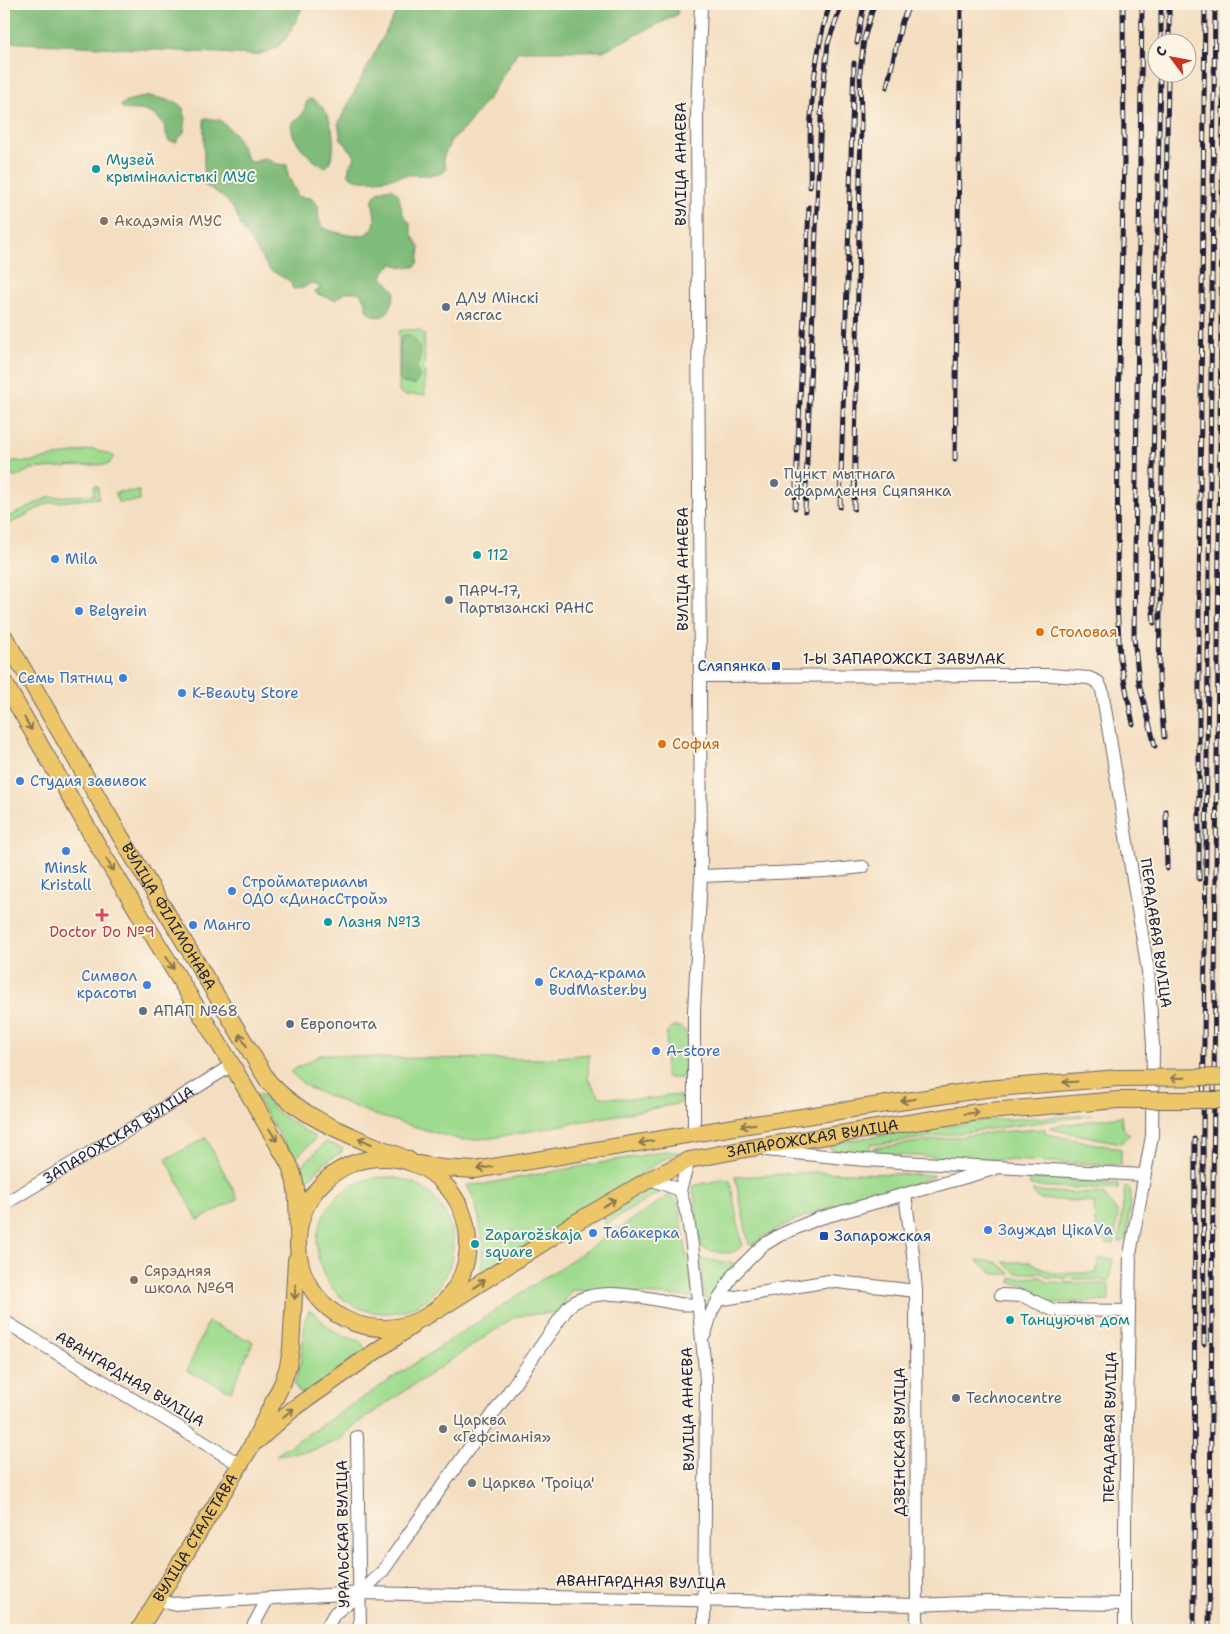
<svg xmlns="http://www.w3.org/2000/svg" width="1230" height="1634" font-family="'Shantell Sans',sans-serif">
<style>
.green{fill:#9fdb8e;stroke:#607e64}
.forest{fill:#7fbb79;stroke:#506e5a}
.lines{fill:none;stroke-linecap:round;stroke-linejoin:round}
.minor-casing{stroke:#6c646a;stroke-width:14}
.major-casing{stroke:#6c646a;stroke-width:18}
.minor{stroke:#fff;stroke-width:12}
.major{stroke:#ecc669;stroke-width:16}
.rail-casing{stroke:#22223b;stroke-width:5}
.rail{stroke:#fcf5e5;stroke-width:3;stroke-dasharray:9;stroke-linecap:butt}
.major-bridge-casing{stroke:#6c646a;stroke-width:18;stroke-linecap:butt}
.major-bridge{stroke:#ecc669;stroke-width:16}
.oneway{stroke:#877452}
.culture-dot{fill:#0f9aa8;stroke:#fcf5e5;stroke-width:2}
.education-dot{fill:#8d6e63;stroke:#fcf5e5;stroke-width:2}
.service-dot{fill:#5c6f8a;stroke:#fcf5e5;stroke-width:2}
.shop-dot{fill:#3f7fe0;stroke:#fcf5e5;stroke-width:2}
.food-dot{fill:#e8710a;stroke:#fcf5e5;stroke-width:2}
.transit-dot{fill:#1a4fb4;stroke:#fcf5e5;stroke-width:2}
.health-dot{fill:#e0444e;stroke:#fcf5e5;stroke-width:2}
.worship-dot{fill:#6b7280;stroke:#fcf5e5;stroke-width:2}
.labels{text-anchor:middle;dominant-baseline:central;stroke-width:4;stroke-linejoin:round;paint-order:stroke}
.culture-label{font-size:15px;fill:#0d838f;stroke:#fcf5e5;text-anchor:start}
.street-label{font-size:15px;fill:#22223b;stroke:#fcf5e5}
.education-label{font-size:15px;fill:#785e54;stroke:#fcf5e5;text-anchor:start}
.service-label{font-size:15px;fill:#4e5e75;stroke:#fcf5e5;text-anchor:start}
.shop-label{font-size:15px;fill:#366cbe;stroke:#fcf5e5;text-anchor:start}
.food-label{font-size:15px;fill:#c56008;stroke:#fcf5e5;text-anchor:start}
.transit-label{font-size:15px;fill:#164399;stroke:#fcf5e5;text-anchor:end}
.health-label{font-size:15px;fill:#be3a42;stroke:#fcf5e5}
.worship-label{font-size:15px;fill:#5b616d;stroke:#fcf5e5;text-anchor:start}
</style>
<rect width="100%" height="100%" fill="#fcf5e5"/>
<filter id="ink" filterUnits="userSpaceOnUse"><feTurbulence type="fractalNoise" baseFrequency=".02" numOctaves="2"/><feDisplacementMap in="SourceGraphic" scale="10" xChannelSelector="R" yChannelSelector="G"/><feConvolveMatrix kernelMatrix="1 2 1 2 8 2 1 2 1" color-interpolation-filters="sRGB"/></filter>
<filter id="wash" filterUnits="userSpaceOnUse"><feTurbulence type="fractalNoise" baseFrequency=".0096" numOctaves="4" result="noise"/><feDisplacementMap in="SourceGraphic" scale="20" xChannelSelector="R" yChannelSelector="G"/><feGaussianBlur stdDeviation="1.12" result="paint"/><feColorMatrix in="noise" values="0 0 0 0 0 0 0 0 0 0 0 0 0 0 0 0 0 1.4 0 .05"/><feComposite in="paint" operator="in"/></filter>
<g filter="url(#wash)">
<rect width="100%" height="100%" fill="#f4dec1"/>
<path class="green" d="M404,330H419L424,334L425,395H405L399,392V331Z
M93,449L114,456L109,464L31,469L15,477L4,473V468L14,461L29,462Z
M94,486H98L99,498L48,503L4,527V512L10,516L49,497L94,495Z
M139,491L140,501L118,502L115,492Z
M673,1026L680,1027L687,1033V1070L682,1078H668L665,1074L667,1033Z
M322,1054L379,1058L541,1059L589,1054L588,1079L600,1097L637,1099L659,1098L667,1095L679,1096L682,1103L492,1138L461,1140L375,1115L307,1087L290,1072Z
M259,1093L278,1113L316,1138L294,1160L256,1096Z
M1093,1115L871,1145L866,1154L834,1151L825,1144L985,1120Z
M1122,1116C1121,1125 1122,1129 1130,1135L1121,1143L1050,1129V1127Z
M1045,1129L1046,1134L1121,1149V1165L870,1154L873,1148L995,1132Z
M206,1138L238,1199L198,1220L166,1159Z
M326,1142L342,1148V1152L326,1162L301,1186L297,1170Z
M666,1151L681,1152L661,1161L483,1274L481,1270C484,1241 481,1211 467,1185L484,1184Z
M813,1172L933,1175V1177C921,1181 909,1186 897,1189C847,1204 795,1212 752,1245L749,1244L735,1177Z
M317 1245a68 68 0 1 1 136 0a68 68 0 1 1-136 0Z
M1029,1178L1118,1184V1190L1030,1186Z
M724,1179L730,1181L742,1245C732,1259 715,1251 701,1248L693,1186Z
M1125,1186L1128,1187L1131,1193L1127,1237L1125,1240L1119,1243Z
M656,1187L663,1190L606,1224L603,1220L645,1192Z
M1032,1191L1103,1194L1118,1213L1114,1244L1105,1243C1093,1232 1095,1217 1094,1202L1041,1199L1037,1198Z
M670,1195L676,1201L679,1209L691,1279L692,1297L572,1290L558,1312L516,1316L356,1424L340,1440L310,1451L276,1455Z
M700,1259L734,1263L706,1307Z
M1098,1259H1113L1109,1281L1047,1277L1043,1273H1016L1003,1262H1031L1052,1273H1097Z
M977,1260L997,1262L1011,1274H994Z
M1042,1277L1047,1282L1109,1284V1301L1046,1303L1026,1293V1284L1011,1283V1278Z
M309,1311L314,1312C327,1329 339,1336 360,1341L366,1350L306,1392L300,1393L294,1384L301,1360L305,1320Z
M208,1322L253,1342L231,1391L187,1371Z"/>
<path class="forest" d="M4,4H304C290,30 288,50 255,55L4,42Z
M400,4H678L677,15L603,51H518L491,95L463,130L451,140L443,158L446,169L443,173C430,177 419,174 407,175C396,177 358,186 349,175C348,173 349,169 349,167L354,160L355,156L341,139L338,124Z
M150,96L177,102L183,108L186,119L184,132L176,142L169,141C166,136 166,131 164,126C160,116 147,110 137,110C131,109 128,111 122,108L121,105L130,100Z
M310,99C332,103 341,153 326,167C313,164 287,137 292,123L303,114L307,101Z
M204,118L220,120L235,134L242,146L246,157L249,161L254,162L265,158L277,164L287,165L288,176L299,197L311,198L318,205C319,216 317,226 329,230C345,235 375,244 375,218C375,210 370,202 375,195C379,190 386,189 392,188L398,194L403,214L410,224L412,235L420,248L418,264L414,267H403L393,264L385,270L382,277L395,291C392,309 384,327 366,310V302L359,292H346L335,300L317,294L315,292L319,290V286L311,283L303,288L293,289L290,281L270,270L240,225C237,206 221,194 204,185Z
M403,335H410C420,344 423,355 416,368L419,377L415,385L403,383L399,378L400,343Z"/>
</g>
<g filter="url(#ink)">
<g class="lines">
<g class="minor-casing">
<g id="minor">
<path d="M699,676L1051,675L1089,678L1098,682L1102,690L1148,971L1153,1045L1152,1136L1130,1254L1125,1525V1630"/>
<path d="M701,876L825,871L863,867"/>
<path d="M694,1135V1011L701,876L697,114L701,4"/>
<path d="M766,1150L865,1160L1144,1175"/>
<path d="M689,1160L680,1190L688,1219L693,1252L706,1379L704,1630"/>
<path d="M650,1179L680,1190"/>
<path d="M905,1194L913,1254L916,1291L917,1630"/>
<path id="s1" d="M4,1204L140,1123L232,1065"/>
<path d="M1001,1295L1023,1296L1053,1310L1128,1311"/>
<path d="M718,1300L829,1281L916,1291"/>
<path d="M4,1321L239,1464"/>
<path d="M705,1334L712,1311L733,1275L762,1246L780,1235L817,1219L994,1169"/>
<path d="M357,1437L360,1630"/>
<path d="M157,1599L172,1604L361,1593L917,1605L986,1602L1124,1604"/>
<path d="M251,1630L268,1598"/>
<path d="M325,1630L335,1613L361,1593L382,1572L569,1306C597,1284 648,1298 679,1304C686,1305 692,1304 699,1305"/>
</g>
</g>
<g class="major-casing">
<g id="major">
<path id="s2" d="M4,636L121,837L268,1081C304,1122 361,1139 409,1160"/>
<path d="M4,682L101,851L232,1065L288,1162C299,1183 297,1209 298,1232"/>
<circle cx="383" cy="1243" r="85"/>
<path d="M418,1164L442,1168L475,1170L728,1128L985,1089L1118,1078"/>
<path id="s3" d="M438,1310L568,1227L650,1179L689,1160L751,1148L978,1112L1118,1100"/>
<path d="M257,1441L293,1409L412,1326"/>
<path id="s4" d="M139,1630L252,1445L283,1382L288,1366L291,1349L296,1260"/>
</g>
</g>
<use href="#minor" class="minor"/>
<use href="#major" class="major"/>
<g class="rail-casing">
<path id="rail" d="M1123,4L1124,162L1118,406L1117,603L1120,659L1133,724
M1142,4L1134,637L1139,683L1155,746
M1161,42V4
M1169,42V4
M857,43L864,4
M887,87L902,21L910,4
M810,187C811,164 809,140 811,117C813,79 818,40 830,4
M955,460L961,4
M840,507L854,63
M795,508L809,207
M854,509L861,121L860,71L864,39L874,4
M805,511L818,179L822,99L828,43L842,4
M1154,623L1151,586L1160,72
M1164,737L1159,678L1168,72
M1226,808V811
M1166,811L1167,869
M1199,879V601L1205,4
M1204,1344L1203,1135L1215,4
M1194,1630L1195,1139
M1209,1630L1224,4"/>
</g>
<use href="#rail" class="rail"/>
<g class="major-bridge-casing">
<path id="major-bridge" d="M1118,1078L1226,1077
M1118,1100H1226"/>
</g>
<use href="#major-bridge" class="major-bridge"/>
</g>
<defs><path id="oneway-shaft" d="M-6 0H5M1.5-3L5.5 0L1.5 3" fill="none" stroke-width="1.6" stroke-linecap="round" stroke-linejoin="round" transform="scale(1.25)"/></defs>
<g class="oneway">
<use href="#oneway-shaft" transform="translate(28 724) rotate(60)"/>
<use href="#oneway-shaft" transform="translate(110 865) rotate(59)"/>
<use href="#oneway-shaft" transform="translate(170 963) rotate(59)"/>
<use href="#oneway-shaft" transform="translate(243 1040) rotate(-121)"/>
<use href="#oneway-shaft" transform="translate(1178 1078) rotate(179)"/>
<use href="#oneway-shaft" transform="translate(1070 1082) rotate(176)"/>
<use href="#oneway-shaft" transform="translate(908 1100) rotate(171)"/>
<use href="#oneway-shaft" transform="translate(972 1113) rotate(-8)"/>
<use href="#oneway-shaft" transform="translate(748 1125) rotate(171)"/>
<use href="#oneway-shaft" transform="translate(273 1135) rotate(59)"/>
<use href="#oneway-shaft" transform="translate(365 1141) rotate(-156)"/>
<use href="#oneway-shaft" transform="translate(646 1142) rotate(171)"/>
<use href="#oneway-shaft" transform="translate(485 1168) rotate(171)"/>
<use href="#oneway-shaft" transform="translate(609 1203) rotate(-30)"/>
<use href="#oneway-shaft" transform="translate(479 1284) rotate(-33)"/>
<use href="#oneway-shaft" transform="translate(295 1292) rotate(93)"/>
<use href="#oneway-shaft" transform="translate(288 1413) rotate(-40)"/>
</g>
</g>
<g class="culture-dot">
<circle cx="96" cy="169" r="5"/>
<circle cx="477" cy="555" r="5"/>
<circle cx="328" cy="922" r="5"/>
<circle cx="475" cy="1244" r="5"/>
<circle cx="1010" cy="1320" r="5"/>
</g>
<g class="education-dot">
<circle cx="104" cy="221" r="5"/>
<circle cx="134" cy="1280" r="5"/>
</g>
<g class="service-dot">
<circle cx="446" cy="307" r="5"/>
<circle cx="774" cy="483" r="5"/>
<circle cx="449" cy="600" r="5"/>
<circle cx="143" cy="1011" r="5"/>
<circle cx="290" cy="1024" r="5"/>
<circle cx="956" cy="1398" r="5"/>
</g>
<g class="shop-dot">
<circle cx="55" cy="559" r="5"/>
<circle cx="79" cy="611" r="5"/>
<circle cx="123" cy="678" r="5"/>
<circle cx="182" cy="693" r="5"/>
<circle cx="20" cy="781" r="5"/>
<circle cx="66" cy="851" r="5"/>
<circle cx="232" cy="891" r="5"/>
<circle cx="193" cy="925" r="5"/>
<circle cx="539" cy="982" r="5"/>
<circle cx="147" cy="985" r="5"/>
<circle cx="656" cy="1051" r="5"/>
<circle cx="988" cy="1230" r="5"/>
<circle cx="593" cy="1233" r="5"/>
</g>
<g class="food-dot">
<circle cx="1040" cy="632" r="5"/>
<circle cx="662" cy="744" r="5"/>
</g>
<g class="transit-dot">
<rect x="771" y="661" width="10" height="10" rx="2.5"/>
<rect x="819" y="1231" width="10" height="10" rx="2.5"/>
</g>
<path class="health-dot" d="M99.5 907.5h5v5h5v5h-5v5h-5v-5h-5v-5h5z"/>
<g class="worship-dot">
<circle cx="443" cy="1429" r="5"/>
<circle cx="472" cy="1483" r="5"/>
</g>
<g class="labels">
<g class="culture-label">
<text x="106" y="160">Музей<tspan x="106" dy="17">крыміналістыкі МУС</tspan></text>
<text x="487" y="555">112</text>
<text x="338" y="922">Лазня №13</text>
<text x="485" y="1235">Zaparožskaja<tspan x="485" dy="17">square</tspan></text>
<text x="1020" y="1320">Танцуючы дом</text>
</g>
<g class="street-label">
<text transform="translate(681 164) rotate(-90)">ВУЛІЦА АНАЕВА</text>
<text transform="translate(683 569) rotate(-90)">ВУЛІЦА АНАЕВА</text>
<text x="904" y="659">1-Ы ЗАПАРОЖСКІ ЗАВУЛАК</text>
<text stroke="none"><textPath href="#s2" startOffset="325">ВУЛІЦА ФІЛІМОНАВА</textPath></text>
<text transform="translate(1156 933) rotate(82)">ПЕРАДАВАЯ ВУЛІЦА</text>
<text stroke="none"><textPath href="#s1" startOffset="134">ЗАПАРОЖСКАЯ ВУЛІЦА</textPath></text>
<text stroke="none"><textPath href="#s3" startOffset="418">ЗАПАРОЖСКАЯ ВУЛІЦА</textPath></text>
<text transform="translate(130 1379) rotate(31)">АВАНГАРДНАЯ ВУЛІЦА</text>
<text transform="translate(688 1409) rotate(-91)">ВУЛІЦА АНАЕВА</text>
<text transform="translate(1110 1427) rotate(-89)">ПЕРАДАВАЯ ВУЛІЦА</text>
<text transform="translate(900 1442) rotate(-90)">ДЗВІНСКАЯ ВУЛІЦА</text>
<text transform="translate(343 1534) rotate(-91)">УРАЛЬСКАЯ ВУЛІЦА</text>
<text stroke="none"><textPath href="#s4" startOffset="108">ВУЛІЦА СТАЛЕТАВА</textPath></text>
<text transform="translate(641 1582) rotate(1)">АВАНГАРДНАЯ ВУЛІЦА</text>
</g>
<g class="education-label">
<text x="114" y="221">Акадэмія МУС</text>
<text x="144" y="1271">Сярэдняя<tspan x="144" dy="17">школа №69</tspan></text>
</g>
<g class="service-label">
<text x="456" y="298">ДЛУ Мінскі<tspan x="456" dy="17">лясгас</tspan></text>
<text x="784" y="474">Пункт мытнага<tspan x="784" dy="17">афармлення Сцяпянка</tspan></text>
<text x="459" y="591">ПАРЧ-17,<tspan x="459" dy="17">Партызанскі РАНС</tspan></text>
<text x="153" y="1011">АПАП №68</text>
<text x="300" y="1024">Европочта</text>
<text x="966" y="1398">Technocentre</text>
</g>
<g class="shop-label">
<text x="65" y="559">Mila</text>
<text x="89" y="611">Belgrein</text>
<text x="113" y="678" text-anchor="end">Семь Пятниц</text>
<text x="192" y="693">K-Beauty Store</text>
<text x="30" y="781">Студия завивок</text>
<text x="66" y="868" text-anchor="middle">Minsk<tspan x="66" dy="17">Kristall</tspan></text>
<text x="242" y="882">Стройматериалы<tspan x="242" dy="17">ОДО «ДинасСтрой»</tspan></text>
<text x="203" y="925">Манго</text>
<text x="549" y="973">Склад-крама<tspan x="549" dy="17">BudMaster.by</tspan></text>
<text x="137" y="976" text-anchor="end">Символ<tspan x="137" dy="17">красоты</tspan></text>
<text x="666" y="1051">А-store</text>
<text x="998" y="1230">Заужды ЦікаVа</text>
<text x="603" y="1233">Табакерка</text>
</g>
<g class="food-label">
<text x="1050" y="632">Столовая</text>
<text x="672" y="744">София</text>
</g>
<g class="transit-label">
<text x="766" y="666">Сляпянка</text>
<text x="834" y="1236" text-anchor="start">Запарожская</text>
</g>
<g class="health-label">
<text x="102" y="932">Doctor Do №9</text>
</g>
<g class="worship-label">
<text x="453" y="1420">Царква<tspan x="453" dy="17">«Гефсіманія»</tspan></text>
<text x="482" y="1483">Царква 'Троіца'</text>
</g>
</g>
<rect width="1230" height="1634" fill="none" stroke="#fcf5e5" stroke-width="20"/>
<g transform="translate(1172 58) rotate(302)"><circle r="24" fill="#fcf5e5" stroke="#a5a1a1"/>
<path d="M0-4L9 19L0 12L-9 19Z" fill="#c8321e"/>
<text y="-8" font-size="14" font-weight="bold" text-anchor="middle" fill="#22223b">С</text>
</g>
</svg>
